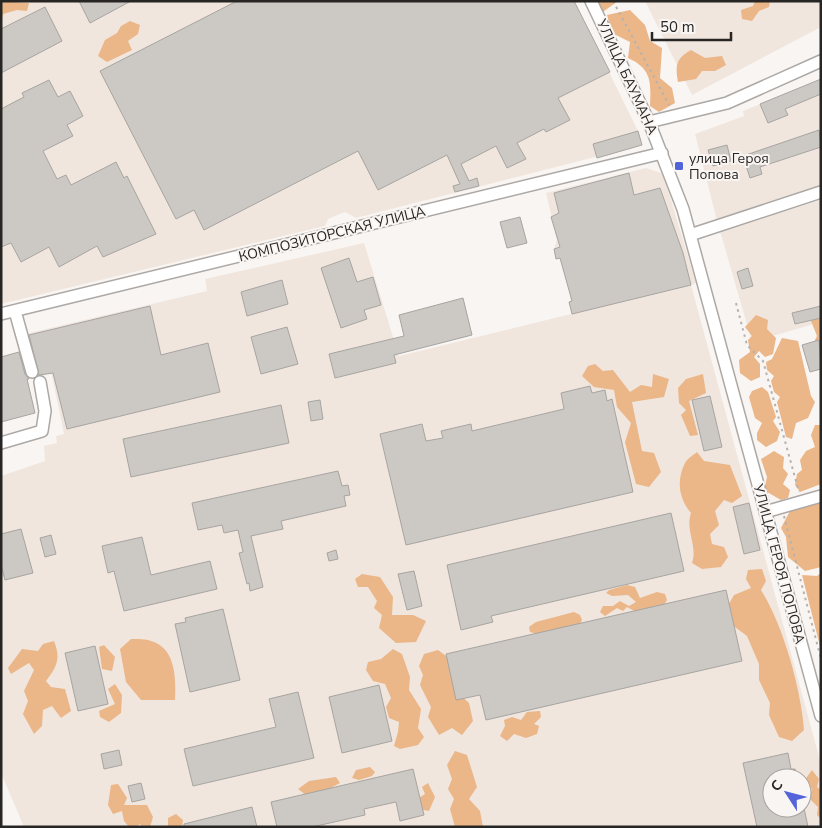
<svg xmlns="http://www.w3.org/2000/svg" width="822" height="828" font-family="'Nunito Sans',sans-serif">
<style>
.built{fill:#f0e6de;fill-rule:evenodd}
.green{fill:#ebb688}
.building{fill:#ccc9c5;stroke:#a7a4a1}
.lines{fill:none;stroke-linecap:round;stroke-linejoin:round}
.minor-casing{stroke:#aca8a5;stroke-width:14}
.path{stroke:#b5b2b0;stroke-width:2;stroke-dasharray:2.5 4;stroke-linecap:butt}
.minor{stroke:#fff;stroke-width:11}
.poi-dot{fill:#5364da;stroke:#f9f5f2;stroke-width:2}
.labels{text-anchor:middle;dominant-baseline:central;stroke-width:4;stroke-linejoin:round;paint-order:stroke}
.street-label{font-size:14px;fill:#282625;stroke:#f9f5f2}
.poi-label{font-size:14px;fill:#282625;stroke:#f9f5f2;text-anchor:start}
</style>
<rect width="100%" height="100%" fill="#f9f5f2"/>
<path class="built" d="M1,1H574L638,131L642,145L356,218L345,212L328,219L325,226L1,304Z
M645,1H821V27L692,95Z
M821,79V186L717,221L695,134L744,116L743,111Z
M646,168L661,173L665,180L696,283L691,285L821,764V827H24L1,773V476L45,461L44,446L57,443L56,436L64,434L51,371L50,374L39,376L29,333L207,291L205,279L364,243L399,356L571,314L570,293L561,259H556L554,249L557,240L546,193ZM772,778H802V808H772Z
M821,200V322L752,342L720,231Z"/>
<path class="green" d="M1,1L29,3L27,11L17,10L3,14L1,23Z
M599,1H618L600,14Z
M755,1H770L769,7L759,11L752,21L742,19L741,10L753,6Z
M630,10L645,25L650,41L662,48L660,78L672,88L675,103L659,112L650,106C651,82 652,69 628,58L630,42L612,33L607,15Z
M130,21L140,25L138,34L128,41L132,50L107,62L98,56L105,40L117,33L121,26Z
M691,50L705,58L722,56L726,65L715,71H702L696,79L678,82C675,66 676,58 691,50Z
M756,315L768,320L767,329L776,338L773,354L765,357L759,351L754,357L760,364V377L751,381L740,373L739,360L750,352L748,340L752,336L745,327Z
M816,316L821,318V368L810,350L817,336L811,321Z
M782,338L798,341L811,396L815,402L808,418L796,423L792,439L786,437L777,402L780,397L774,392L771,381L774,376L767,370L766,362L772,359Z
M595,364L603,371L613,370L630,392L641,385L652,387L653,374L669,379L664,397L632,402L642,451L654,453L661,472L649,487L636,484L625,442L631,423L617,407L614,390L594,387L582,376L588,366Z
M703,374L706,393L689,401L698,435L690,436L681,415L686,410L679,403L678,388L686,379Z
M762,387L768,392L776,417L773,421L780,432L777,441L766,447L757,440V433L762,423L755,418L749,397L752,391Z
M815,425H821V484L800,492L795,485L797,474L802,470L800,460L806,451L815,447L811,435Z
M774,451L784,457L783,468L788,474L783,484L790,490L788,498L781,500L767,492L765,486L767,477L761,459Z
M697,452L704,461L730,465L742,496L732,503L724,500L715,511L719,525L710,534L712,544L724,547L728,557L721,567L702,569L692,563C698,546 685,531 691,513C679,499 676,481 685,463C687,459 693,455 697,452Z
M821,502V567L805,571L788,557L786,537L781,528L791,509Z
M762,569L766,581L761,590C783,625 801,689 804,730L792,741L779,737L769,715L770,703L759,680V664L747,636L731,624L727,607L734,595L751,588L746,579L748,570Z
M821,573V650L802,575L817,576Z
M362,574L380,577L393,597L392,615H413L426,621L416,642L396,643L379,628L382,615L374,608L377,601L368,587H358L355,579Z
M627,585L635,587L640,598L657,592L665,594L667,600L662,608L638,613L627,607L623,611L617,608L605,616L600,612L603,606H613L620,601L629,606L636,602L628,595L612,596L606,593L609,590Z
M574,612L580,615L582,620L579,626L541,635L530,632L529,627L536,622Z
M131,639C137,639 146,639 151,641C176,648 176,679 175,700H141L126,682L120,649Z
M54,641C61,658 57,667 46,681L51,687L65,689L71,711L61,718L52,706L43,710L42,726L34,734L23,714L28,701L24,691L34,670L29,663L11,674L8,668L22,649L38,651L43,644Z
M104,645L115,657L112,671L102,669L99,647Z
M393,649L402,654L410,677L409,690L421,709L418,728L424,737L418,745L400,749L394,746L398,732L399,722L389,718L386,707L391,698L385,684L373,681L366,670L368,662L381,659Z
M438,650L457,664L458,693L469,703L473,721L462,735L452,728L439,735L428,717L431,707L420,685L423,675L419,666L424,654Z
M115,684L122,695L121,713L109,722L100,717L99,711L115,704L108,689Z
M540,711L541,717L534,724L539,726L537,734L526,738L514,734L507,741L500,736L505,726L504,720L512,717L521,720L527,712Z
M455,751L467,755L477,787L469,799L480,811L483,827H455L450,809L454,799L448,789L452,779L447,765Z
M370,767L375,772L372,776L359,780L352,778L356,770Z
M812,770L819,779L817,787L821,790V819L817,815L818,807L809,798L812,789L804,781Z
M336,777L340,783L319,794L306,795L298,789L309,781Z
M428,783L435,797L429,811L419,809V798L425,794L422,787Z
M118,784L127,798L124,805H147L153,817L150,827H142L140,824L136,827H129L124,821L122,811L113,814L108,805L111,785Z
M176,814L183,820L182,827H168V818Z"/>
<path class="building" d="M79,1H131L90,23Z
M237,1H574L610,72L558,98L570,120L546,132L544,129L517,143L526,159L507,168L496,146L461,164L469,181L477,178L479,186L455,192L453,186L460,184L447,155L378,190L358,151L204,230L194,210L176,219L100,71Z
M45,7L62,41L1,73V29Z
M821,79V94L785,109L788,115L768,123L760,104Z
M49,80L58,97L70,91L83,116L67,125L73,136L43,151L57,179L66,175L71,185L116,162L124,178L127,176L156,234L103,257L97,246L59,267L49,247L21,262L11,243L1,247V109L24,97L22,93Z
M819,130L821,147L760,167L762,174L750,178L743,156Z
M638,131L642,145L597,158L593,144Z
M727,145L731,161L713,166L708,150Z
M629,173L634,195L660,188L683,253L691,285L572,314L569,302L572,301L560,258L556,259L554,249L560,247L551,217L559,213L554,193Z
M520,217L527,243L507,248L500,222Z
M349,258L357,282L373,277L381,305L364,310L367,319L341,328L321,268Z
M748,268L753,286L742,289L737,272Z
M282,280L288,304L247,316L241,292Z
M463,298L472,335L394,355L396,363L335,378L329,354L404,336L399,315Z
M150,306L161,355L208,343L220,392L67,429L53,373L39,375L29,335Z
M821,306V318L795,324L792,313Z
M287,327L298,364L261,374L251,337Z
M819,340L821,369L810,372L802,345Z
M19,352L25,374L29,379H27L35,413L1,422V357Z
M590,386L592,393L605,390L607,401L612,399L633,492L406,545L380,434L422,424L426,441L443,438L441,431L471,424L472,431L564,409L561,393Z
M710,396L722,447L704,451L692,400Z
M320,400L323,419L311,421L308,402Z
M281,405L289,443L131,477L123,439Z
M338,471L342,486L348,485L350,495L344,496L346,506L281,521L283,529L251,536L263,587L250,591L249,583L247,584L239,553L243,552L238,530L224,533L222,525L198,530L192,503Z
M749,503L760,550L744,554L733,507Z
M671,513L684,571L491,616L493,622L461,630L447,565Z
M21,529L33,573L5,580L1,565V534Z
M51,535L56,554L45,557L40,538Z
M142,537L151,575L210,561L217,589L124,611L114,571L108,573L102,546Z
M336,550L338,559L329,561L327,553Z
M414,571L422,606L407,610L398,574Z
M726,590L742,661L486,720L480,695L456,700L446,654Z
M223,609L240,680L190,692L175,624L186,622L185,618Z
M95,646L108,704L78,711L65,653Z
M379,685L392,741L342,753L329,697Z
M298,692L314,758L193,786L184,749L276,727L269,699Z
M119,750L122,765L104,769L101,754Z
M788,753L791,769H795L797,778H772V808H804L808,827H757L743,763Z
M413,769L424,815L400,821L396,802L364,809L365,815L312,827H277L271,802Z
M141,783L145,799L132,802L128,786Z
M252,807L257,827H184V824Z"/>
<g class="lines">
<g class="minor-casing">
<path id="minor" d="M591,1L649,122L683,209L821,716
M649,122L727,103L821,61
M690,235L821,192
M15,311L32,372
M1,314L662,153
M1,443L42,431L45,411L40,382
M765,512L821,496"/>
</g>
<path class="path" d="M613,1L669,105
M736,303L747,345L763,361L799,492
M784,516L821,659"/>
<use href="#minor" class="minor"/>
</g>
<rect class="poi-dot" x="674" y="161" width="10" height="10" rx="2.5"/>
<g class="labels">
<g class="street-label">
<text transform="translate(627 77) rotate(65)">УЛИЦА БАУМАНА</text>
<text transform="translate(332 234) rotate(-14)">КОМПОЗИТОРСКАЯ УЛИЦА</text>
<text transform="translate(779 564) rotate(75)">УЛИЦА ГЕРОЯ ПОПОВА</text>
</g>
<g class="poi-label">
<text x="689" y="158">улица Героя<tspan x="689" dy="16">Попова</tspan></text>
</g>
</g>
<rect width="822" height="828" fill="none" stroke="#282625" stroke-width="5"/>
<g transform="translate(787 793) rotate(306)"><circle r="24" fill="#f9f5f2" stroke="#a5a2a0"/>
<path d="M0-4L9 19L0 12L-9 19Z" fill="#5364da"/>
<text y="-8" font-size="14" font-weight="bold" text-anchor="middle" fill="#282625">С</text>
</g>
<path d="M652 32v8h79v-8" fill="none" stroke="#282625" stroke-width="2.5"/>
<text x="660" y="32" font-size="15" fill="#282625" stroke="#f9f5f2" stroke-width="4" paint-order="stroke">50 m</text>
</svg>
